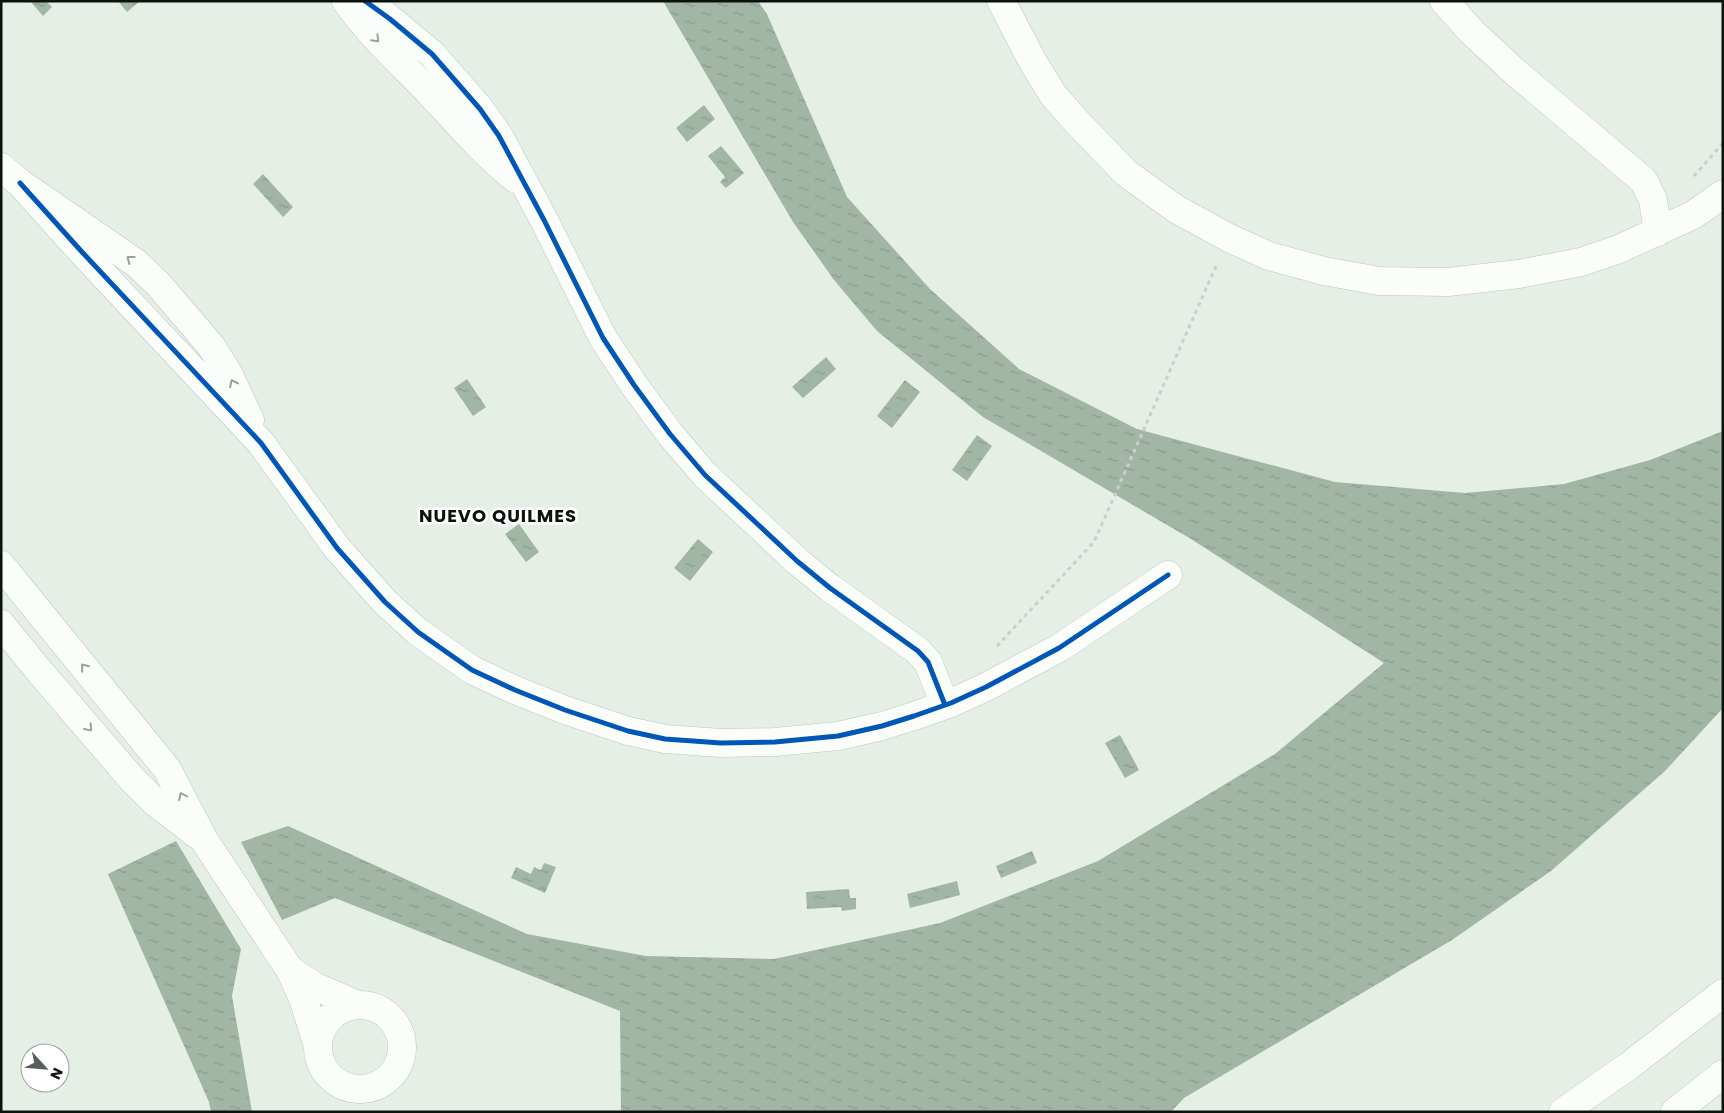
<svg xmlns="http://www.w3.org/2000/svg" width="1724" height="1113" font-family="Poppins,sans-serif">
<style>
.water{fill:url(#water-ripples)}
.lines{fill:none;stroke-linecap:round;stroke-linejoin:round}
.minor-casing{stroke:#bec6bf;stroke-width:29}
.path{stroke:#cccecc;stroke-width:3;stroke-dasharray:4 4;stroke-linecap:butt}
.minor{stroke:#fbfdfb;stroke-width:28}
.cycleway-casing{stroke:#fff;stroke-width:8}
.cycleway{stroke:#0057b8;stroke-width:5}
.oneway{stroke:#9b9f9c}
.labels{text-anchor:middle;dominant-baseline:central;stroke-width:5;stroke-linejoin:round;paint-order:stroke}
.district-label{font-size:18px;font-weight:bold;letter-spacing:1px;fill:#0c120d;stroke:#fff}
</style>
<defs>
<pattern id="water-ripples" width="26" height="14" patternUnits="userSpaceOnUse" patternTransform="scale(1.25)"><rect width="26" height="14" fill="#a2b6a5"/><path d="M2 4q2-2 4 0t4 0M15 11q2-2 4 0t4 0" fill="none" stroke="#8a9b8d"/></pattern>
</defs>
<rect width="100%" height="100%" fill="#e5efe6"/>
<path class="water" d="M30,1H46L52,7L43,16Z
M118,1H140L127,12Z
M663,1H758L767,14L847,197L930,289L1019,369L1137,429L1335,482L1465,493L1564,484L1650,460L1723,431V708L1665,771L1551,871L1452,940L1184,1098L1171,1112H621L620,1011L335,898L282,920L241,842L288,826L527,934L646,956L774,959L940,923L1098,861L1275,754L1384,663L1191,539L983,417L877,331L834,280L793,222Z
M704,105L715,119L687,142L676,128Z
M721,146L744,173L726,188L720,182L725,177L708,156Z
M263,174L293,207L283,217L253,184Z
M826,357L836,369L803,398L792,387Z
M467,379L486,407L473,416L454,388Z
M905,380L920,392L892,428L877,416Z
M977,435L992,446L967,481L952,470Z
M519,524L539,552L526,562L505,534Z
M698,539L713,552L690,581L674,568Z
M1120,735L1139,770L1125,778L1105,743Z
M176,841L241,949L232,996L252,1112H211L209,1102L108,874Z
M1032,851L1037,863L1001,878L996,866Z
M544,863L556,867L545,893L511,878L516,867L531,874L534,867L541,870Z
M957,881L960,895L910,908L907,894Z
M849,889L850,898H856V909L842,911L841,907L807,909L806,892Z"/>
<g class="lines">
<g class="minor-casing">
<path id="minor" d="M346,1C370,35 400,62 429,92C457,122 483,153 516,179
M365,1L390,19L432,54L480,109L499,136L544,220L603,338L634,385L670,434L705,475L797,561L830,588L918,651L928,662L945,705
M1001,1L1034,64L1054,96L1076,121L1126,173L1176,209L1229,238L1269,256L1324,271L1379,281L1448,282L1519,274L1581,262L1619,249L1693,215L1723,194
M1444,1L1473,33L1515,72L1644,181L1653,200L1658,232
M1,167L20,183L136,263L159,285L211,346L228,373L250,420
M20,183L82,252L261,443L337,548L385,602L418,632L472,670L515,690L565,710L628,731L665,739L721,743L775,742L838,736L882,726L914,716L951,703L986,687L1059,648L1168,575
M1,565L167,769L204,840L290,970L303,998L318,1046
M1,624L40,672L132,779L156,803L199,836
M290,970L314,986L358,1005
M318 1047a42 42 0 1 1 84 0a42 42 0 1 1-84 0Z
M1563,1112L1630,1065L1723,993
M1675,1112L1723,1074"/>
</g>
<path class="path" d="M1694,176L1723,143
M997,646L1094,542L1217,264"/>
<use href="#minor" class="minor"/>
<g class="cycleway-casing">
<path id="cycleway" d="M365,1L390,19L432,54L480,109L499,136L544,220L603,338L634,385L670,434L705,475L797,561L830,588L918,651L928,662L945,705
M20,183L82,252L261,443L337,548L385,602L418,632L472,670L515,690L565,710L628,731L665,739L721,743L775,742L838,736L882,726L914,716L951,703L986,687L1059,648L1168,575"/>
</g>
<use href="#cycleway" class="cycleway"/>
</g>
<defs><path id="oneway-chevron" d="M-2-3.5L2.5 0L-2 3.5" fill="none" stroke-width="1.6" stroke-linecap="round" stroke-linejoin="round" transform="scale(1.25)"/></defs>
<g class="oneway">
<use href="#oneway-chevron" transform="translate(376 39) rotate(47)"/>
<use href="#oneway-chevron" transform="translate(130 259) rotate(-143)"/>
<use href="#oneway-chevron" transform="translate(233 383) rotate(-115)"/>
<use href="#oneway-chevron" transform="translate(84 667) rotate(-129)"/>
<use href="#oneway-chevron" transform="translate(89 728) rotate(49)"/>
<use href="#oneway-chevron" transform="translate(182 796) rotate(-116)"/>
</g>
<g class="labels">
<g class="district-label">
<text x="498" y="515">NUEVO QUILMES</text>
</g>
</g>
<rect width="1724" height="1113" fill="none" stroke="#0c120d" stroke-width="5"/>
<g transform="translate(45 1068) rotate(116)"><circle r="24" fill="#ffffff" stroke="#9ea09e"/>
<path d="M0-4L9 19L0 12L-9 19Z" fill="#585f59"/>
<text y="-8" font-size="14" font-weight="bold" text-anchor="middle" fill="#0c120d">N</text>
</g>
</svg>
